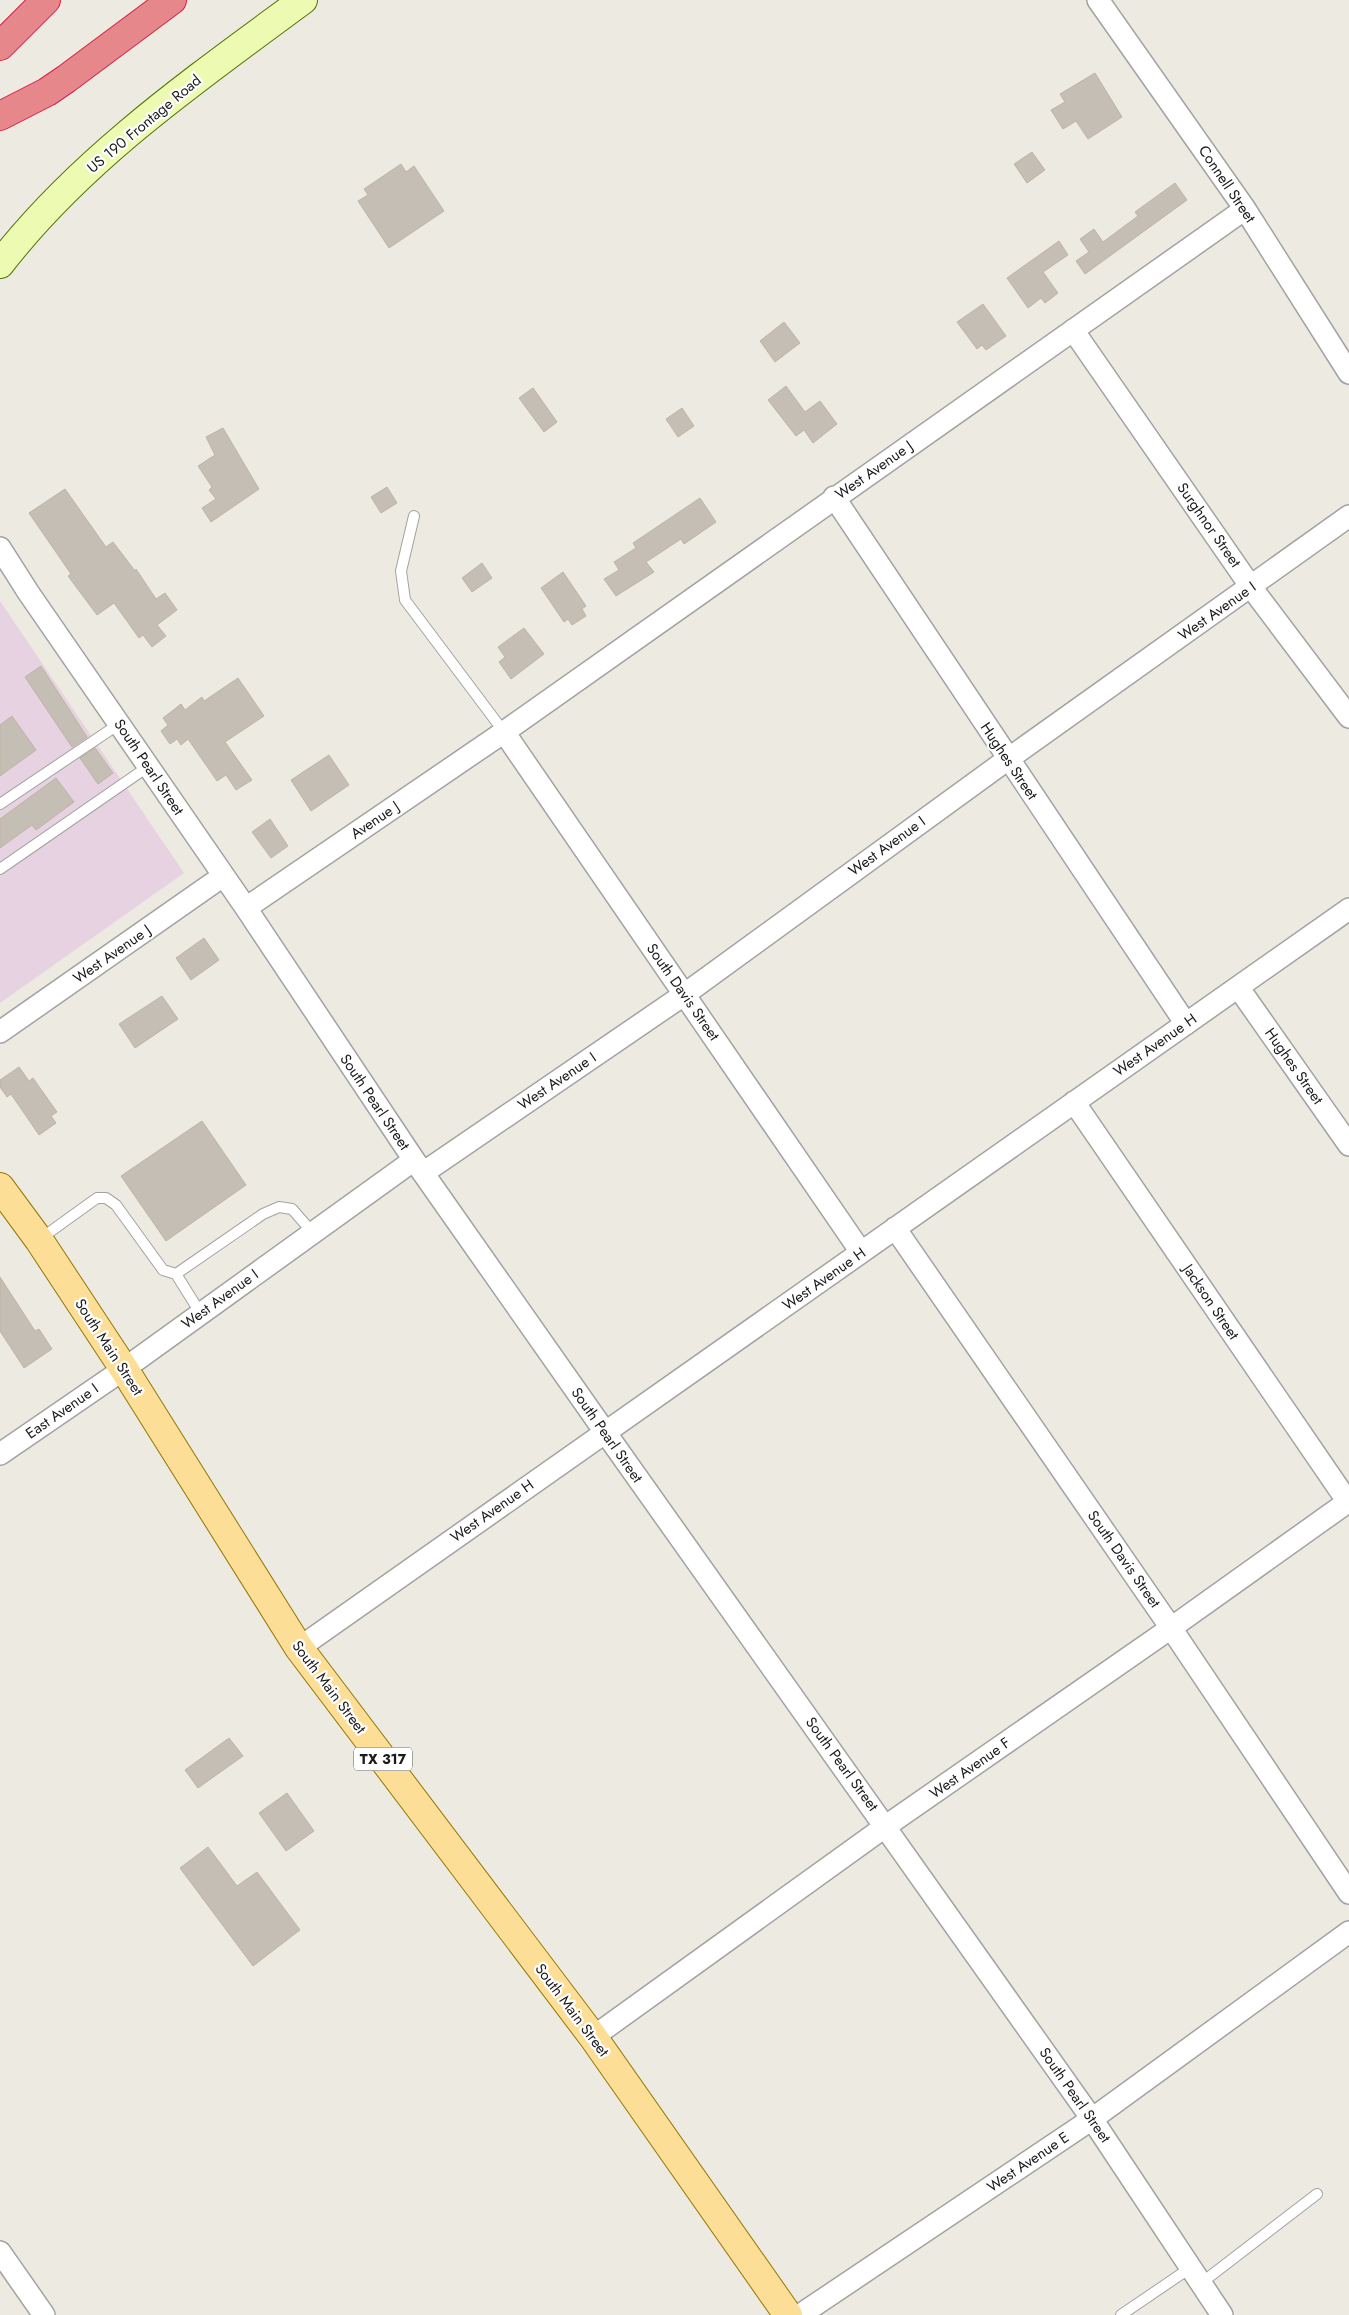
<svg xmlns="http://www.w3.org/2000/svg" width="1349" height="2315" font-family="Jost,sans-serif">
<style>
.industrial{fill:#e6d2e0}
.building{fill:#c5beb4;stroke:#bfb3a3}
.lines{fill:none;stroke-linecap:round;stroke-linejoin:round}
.lane-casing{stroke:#a2a2a2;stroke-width:12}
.street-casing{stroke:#a2a2a2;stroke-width:24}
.secondary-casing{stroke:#567104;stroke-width:30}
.primary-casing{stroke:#937700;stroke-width:30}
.highway-casing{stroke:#d72247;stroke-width:30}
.lane{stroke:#fff;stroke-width:10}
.street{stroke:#fff;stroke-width:21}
.secondary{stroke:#ecfab2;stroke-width:28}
.primary{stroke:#fcde97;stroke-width:28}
.highway{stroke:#e6878b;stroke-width:28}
.labels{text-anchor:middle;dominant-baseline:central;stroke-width:4.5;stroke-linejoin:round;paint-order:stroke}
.shield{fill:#fff;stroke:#5f5f5f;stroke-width:1}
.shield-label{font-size:14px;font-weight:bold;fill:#1b1b1b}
.street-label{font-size:15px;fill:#1b1b1b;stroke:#fff}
</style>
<rect width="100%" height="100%" fill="#edebe1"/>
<path class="industrial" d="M0,601L184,873L0,1003Z"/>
<path class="building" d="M1095,73L1122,117L1088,139L1076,121L1063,129L1051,110L1065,102L1060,94Z
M1032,152L1045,170L1027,183L1014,164Z
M401,164L406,172L414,166L444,211L389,248L358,201L368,195L364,189Z
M1175,183L1187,200L1085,274L1076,261L1089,252L1080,239L1094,229L1103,242L1138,216L1135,212Z
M1059,241L1068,255L1043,272L1058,293L1045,303L1041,298L1028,308L1007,278Z
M983,304L1006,336L986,350L982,345L977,349L957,322Z
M784,322L800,343L775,362L760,341Z
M786,386L805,412L820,401L837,424L813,443L804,430L796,436L768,400Z
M533,388L557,422L544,432L519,398Z
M682,408L694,426L678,437L666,419Z
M223,428L259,489L211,522L202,508L216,499L209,490L212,487L198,466L215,455L206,437Z
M387,487L397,503L381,513L371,497Z
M65,489L106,547L113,542L135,571L136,569L156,599L165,593L177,610L157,625L166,636L152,647L143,635L139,638L114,603L97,615L68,576L71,574L29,513Z
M700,498L716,522L684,544L681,539L646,562L654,572L616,596L604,579L619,570L614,562L636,548L633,543Z
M482,563L492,578L472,592L462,578Z
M563,572L586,606L582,609L586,616L572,625L568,619L564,622L541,588Z
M524,628L544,654L511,679L499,662L505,657L498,647Z
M41,666L87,737L72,747L25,677Z
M238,678L264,716L225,742L252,780L236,790L226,775L217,781L188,739L181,745L177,739L170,744L161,731L168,725L163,718L181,704L185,710L202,697L204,701Z
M12,716L36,750L0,776V725Z
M95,748L113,773L98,784L80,758Z
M329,755L349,785L311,811L291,780Z
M56,778L74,802L36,830L32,825L0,848V819Z
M270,819L288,846L271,858L252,832Z
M204,938L219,960L191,980L176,958Z
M162,996L178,1019L135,1048L119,1024Z
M19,1067L29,1081L33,1078L57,1112L51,1116L56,1123L39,1135L11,1094L7,1097L0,1087V1080Z
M202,1121L246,1185L166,1241L121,1176Z
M0,1277L35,1331L39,1329L52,1349L24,1368L0,1331Z
M229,1738L243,1756L198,1788L185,1770Z
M287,1793L314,1831L286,1851L259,1813Z
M208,1847L237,1886L257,1872L300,1930L253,1966L180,1868Z"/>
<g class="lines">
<g class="lane-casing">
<path id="lane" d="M414,516L401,571L405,600L504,732
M0,804L119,724
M0,869L149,766
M40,1239L97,1198H106L116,1205L163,1270L176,1274L263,1214L279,1207L292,1209L313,1233
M176,1274L201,1314
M1200,2284L1317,2194
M1121,2315L1190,2268"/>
</g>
<g class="street-casing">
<path id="street" d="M1098,0L1245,209L1349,373
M1073,330L1251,587L1349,717
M834,497L1186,1024
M0,548L28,592L246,908L414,1160L605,1432L1092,2119L1222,2315
M504,732L861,1252
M246,908L504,732L1245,209
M1238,987L1349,1145
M0,1032L223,876
M1074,1102L1348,1502
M423,1173L685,994L1008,759L1349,516
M895,1228L1171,1628L1349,1893
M0,1454L124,1369L414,1160
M299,1648L1349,909
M593,2037L886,1826L1171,1628L1349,1501
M0,2252L44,2315
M800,2315L1092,2119L1349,1932"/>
</g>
<g class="secondary-casing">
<path id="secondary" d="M0,264C82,158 196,79 303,0"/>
</g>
<g class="primary-casing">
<path id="primary" d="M0,1187L39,1240L124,1369L299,1648L593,2037L788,2315"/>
</g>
<g class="highway-casing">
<path id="highway" d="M0,46L46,0
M0,116L47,92L66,79L172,0"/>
</g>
<use href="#lane" class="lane"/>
<use href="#street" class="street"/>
<use href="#secondary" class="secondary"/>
<use href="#primary" class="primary"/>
<use href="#highway" class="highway"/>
</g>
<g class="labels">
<rect class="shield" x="354" y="1747.5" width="58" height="23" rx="4"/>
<g class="shield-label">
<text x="383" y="1759">TX 317</text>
</g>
<g class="street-label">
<text transform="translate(144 124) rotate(-40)">US 190 Frontage Road</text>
<text transform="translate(1227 184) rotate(56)">Connell Street</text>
<text transform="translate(874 470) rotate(-35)">West Avenue J</text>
<text transform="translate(1209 525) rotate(55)">Surghnor Street</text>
<text transform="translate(1217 611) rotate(-35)">West Avenue I</text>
<text transform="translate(1009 761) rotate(56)">Hughes Street</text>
<text transform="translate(149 767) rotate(56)">South Pearl Street</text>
<text transform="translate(375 820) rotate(-34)">Avenue J</text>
<text transform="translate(887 846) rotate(-36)">West Avenue I</text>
<text transform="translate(112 954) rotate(-35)">West Avenue J</text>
<text transform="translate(683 992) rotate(55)">South Davis Street</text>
<text transform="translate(1155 1045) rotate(-35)">West Avenue H</text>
<text transform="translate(1294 1066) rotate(55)">Hughes Street</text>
<text transform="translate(557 1081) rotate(-34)">West Avenue I</text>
<text transform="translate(375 1102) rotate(56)">South Pearl Street</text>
<text transform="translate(824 1279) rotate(-35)">West Avenue H</text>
<text transform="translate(220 1299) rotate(-36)">West Avenue I</text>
<text transform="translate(1211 1302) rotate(56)">Jackson Street</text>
<text transform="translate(109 1347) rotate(57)">South Main Street</text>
<text transform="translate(62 1411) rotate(-35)">East Avenue I</text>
<text transform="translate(607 1435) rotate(55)">South Pearl Street</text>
<text transform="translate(492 1511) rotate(-35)">West Avenue H</text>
<text transform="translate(1124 1559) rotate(55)">South Davis Street</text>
<text transform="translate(329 1687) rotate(53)">South Main Street</text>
<text transform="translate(842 1764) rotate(54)">South Pearl Street</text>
<text transform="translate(970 1768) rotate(-35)">West Avenue F</text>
<text transform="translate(572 2010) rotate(53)">South Main Street</text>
<text transform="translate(1075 2095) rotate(55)">South Pearl Street</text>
<text transform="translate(1028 2162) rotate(-34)">West Avenue E</text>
</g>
</g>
</svg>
